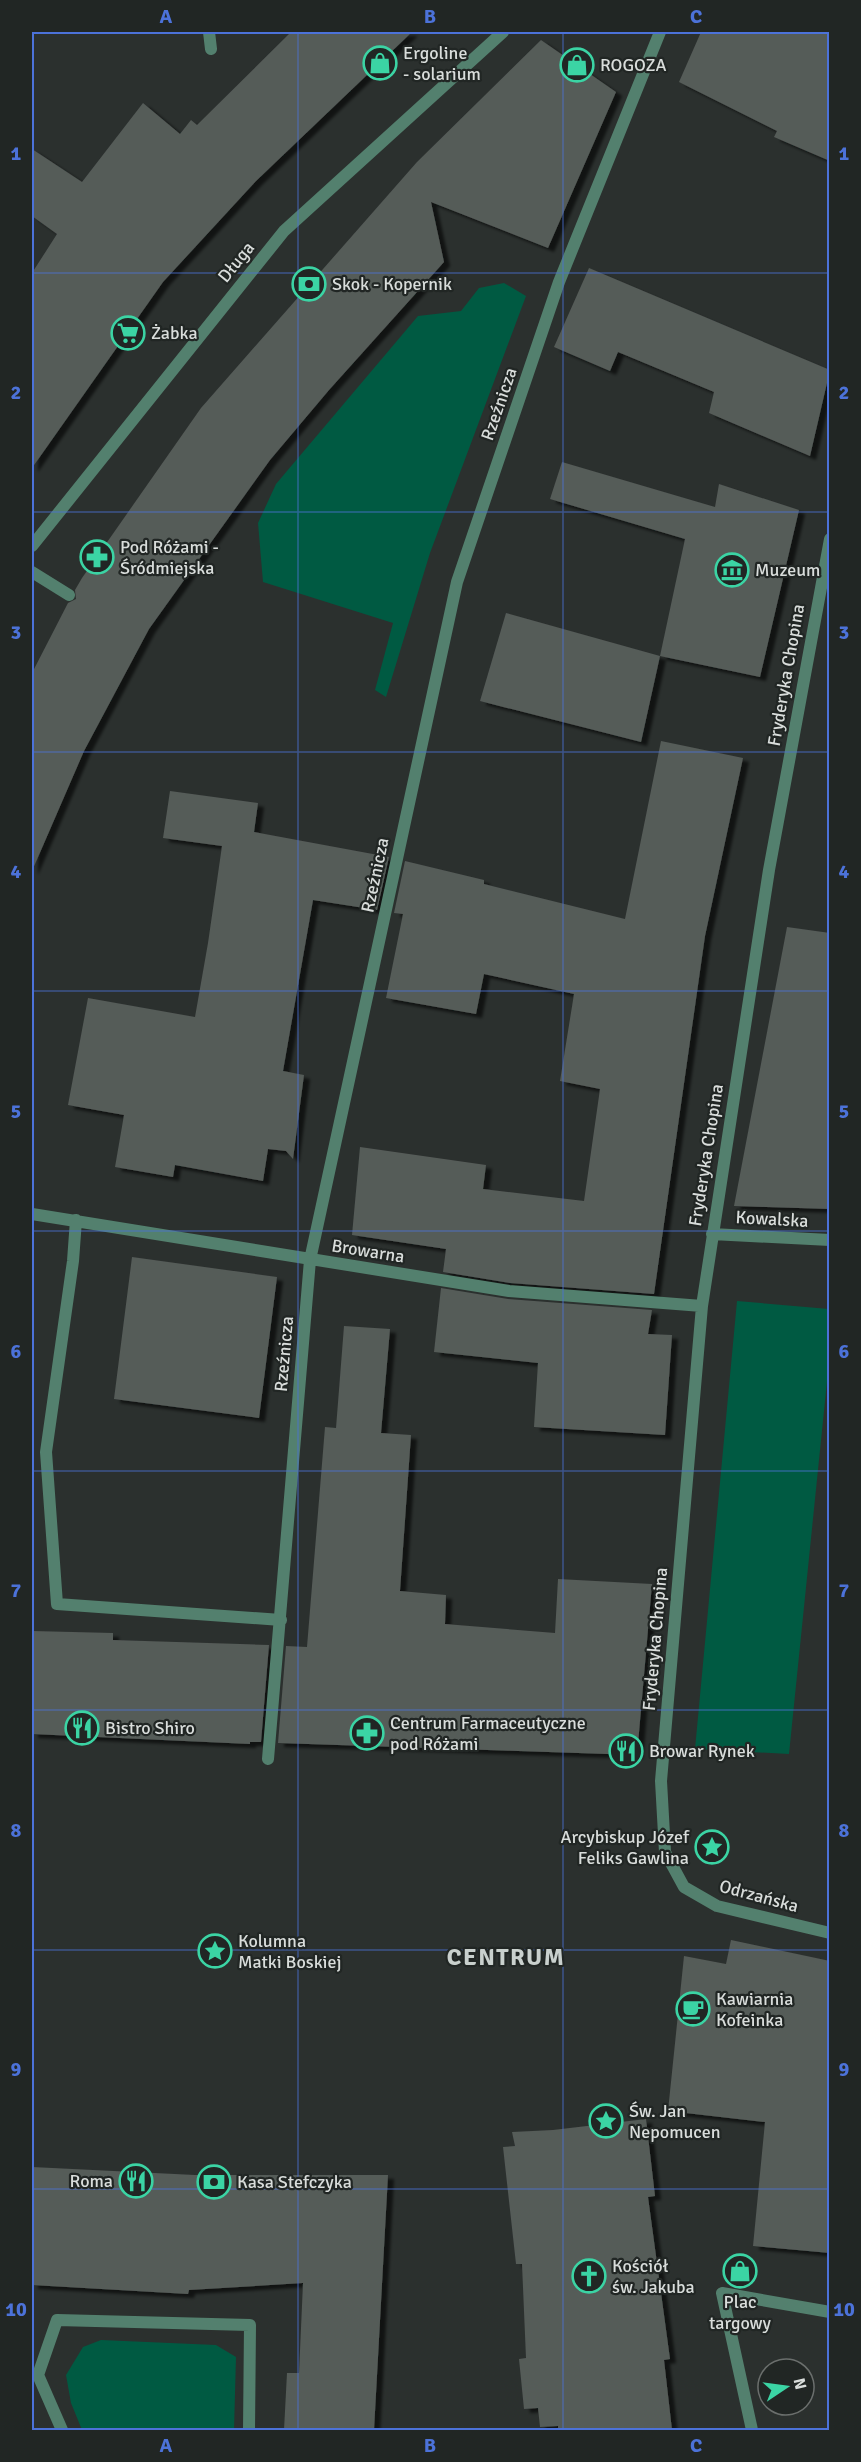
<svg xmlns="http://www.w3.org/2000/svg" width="861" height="2462" font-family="Signika,sans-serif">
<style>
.green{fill:#005a42}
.building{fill:#555b58;filter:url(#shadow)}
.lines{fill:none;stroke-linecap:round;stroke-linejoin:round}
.lane{stroke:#53806e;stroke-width:12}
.street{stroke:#53806e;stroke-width:12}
.grid{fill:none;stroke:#4c72d9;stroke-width:1.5;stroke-opacity:0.55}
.labels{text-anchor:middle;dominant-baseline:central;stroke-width:4.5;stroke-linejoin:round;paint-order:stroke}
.poi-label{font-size:18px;fill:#d9dddb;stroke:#212624;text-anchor:start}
.street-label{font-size:18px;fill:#d9dddb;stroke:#212624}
.district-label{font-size:24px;font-weight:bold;letter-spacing:1.5px;fill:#c9d0cd;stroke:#212624}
.neatline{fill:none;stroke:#4c72d9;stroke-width:2}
.grid-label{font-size:20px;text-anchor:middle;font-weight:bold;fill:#4c72d9}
</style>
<defs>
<filter id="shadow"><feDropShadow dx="6" dy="4" stdDeviation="1.5" flood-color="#0009"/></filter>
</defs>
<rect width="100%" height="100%" fill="#2b302e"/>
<path class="green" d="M504,283L526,296L430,553L386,697L375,690L393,623L263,582L258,523L276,484L418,316L461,311L479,288Z
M737,1301L829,1309V1362L789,1754L695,1749Z
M101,2340L216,2345L236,2357L234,2430H82L71,2403L66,2375L83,2347Z"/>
<path class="building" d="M291,32H412L256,181L163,282L32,468V273L57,234L32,216V149L82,182L143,103L180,134L191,120L197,125Z
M701,32H830V161L774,137L777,131L679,82Z
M541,40L616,92L548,248L431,202L444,262L329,390L270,460L149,629L84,751L32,871V673L68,603L76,599L75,590L82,578L201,408L417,162Z
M589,268L830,370L810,456L709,413L714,392L618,352L610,371L554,347Z
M562,462L715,507L719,484L799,510L760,677L660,656L685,539L550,499Z
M506,613L660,656L641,742L480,701Z
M661,741L743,758L705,936L654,1294L510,1283L443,1272L446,1249L352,1235L360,1147L486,1165L483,1189L584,1201L600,1089L560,1081L574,994L484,974L476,1014L386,998L403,914L394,913L405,861L484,880V884L625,919Z
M170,791L258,803L254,832L389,857L377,910L313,900L283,1071L304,1075L293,1159L286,1151L268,1149L263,1181L175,1165L173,1177L115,1167L124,1115L68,1105L88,998L195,1017L208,943L222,846L163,838Z
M787,927L830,933V1209L734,1206Z
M132,1257L277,1277L259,1418L114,1399Z
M441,1288L508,1299L652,1310L648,1334L672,1335L665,1435L534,1427L538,1363L434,1352Z
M344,1326L390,1329L381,1433L411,1435L400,1591L446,1595L445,1624L555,1633L558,1579L652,1584L637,1755L278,1743L286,1646L307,1647L325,1427L336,1428Z
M32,1631L113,1633V1640L269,1645L261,1742H250V1744L32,1734Z
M731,1940L830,1961V2253L753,2246L765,2122L668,2111L684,1956L726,1964Z
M646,2119L655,2196L648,2197L670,2359L664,2360L672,2430H558V2426L540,2427L538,2408L524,2409L519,2359L526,2358L522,2264H516L503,2147L515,2146L512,2132L553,2130Z
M32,2167L195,2175H388L374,2430H284L287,2373H299L303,2283L189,2290L188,2294L32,2285Z"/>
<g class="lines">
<path class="lane" d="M209,32L211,49
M752,2430L722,2293L830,2312"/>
<path class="street" d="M830,539L769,870L702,1306L661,1781L665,1852L684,1887L717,1906L830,1933
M32,546L284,231L503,32
M32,572L69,595
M32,1214L509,1291L702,1306
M76,1220L73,1261L46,1452L57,1604L281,1620
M712,1234L830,1240
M268,1759L310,1260L457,582L559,282L660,32
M62,2430L38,2375L57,2320L250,2325L249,2430"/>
</g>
<path class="grid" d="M298,32V2430M563,32V2430M32,273H830M32,512H830M32,752H830M32,991H830M32,1231H830M32,1471H830M32,1710H830M32,1950H830M32,2189H830"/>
<defs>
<g id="shop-ring" transform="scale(1.725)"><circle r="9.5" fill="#212624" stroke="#3bd4a4" stroke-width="1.5"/><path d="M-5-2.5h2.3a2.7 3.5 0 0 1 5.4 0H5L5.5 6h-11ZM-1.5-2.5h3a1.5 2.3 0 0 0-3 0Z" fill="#3bd4a4"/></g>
<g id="bank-ring" transform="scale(1.725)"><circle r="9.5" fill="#212624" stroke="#3bd4a4" stroke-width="1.5"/><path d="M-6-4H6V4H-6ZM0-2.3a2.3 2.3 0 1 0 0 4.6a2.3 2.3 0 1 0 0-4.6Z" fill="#3bd4a4"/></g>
<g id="supermarket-ring" transform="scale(1.725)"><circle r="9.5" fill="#212624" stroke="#3bd4a4" stroke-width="1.5"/><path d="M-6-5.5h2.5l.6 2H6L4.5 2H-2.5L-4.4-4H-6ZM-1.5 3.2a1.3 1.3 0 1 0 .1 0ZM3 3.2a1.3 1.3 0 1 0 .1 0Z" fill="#3bd4a4"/></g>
<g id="pharmacy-ring" transform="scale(1.725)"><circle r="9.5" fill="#212624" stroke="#3bd4a4" stroke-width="1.5"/><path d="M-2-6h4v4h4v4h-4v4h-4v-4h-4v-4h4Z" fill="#3bd4a4"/></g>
<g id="museum-ring" transform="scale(1.725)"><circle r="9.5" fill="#212624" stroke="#3bd4a4" stroke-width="1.5"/><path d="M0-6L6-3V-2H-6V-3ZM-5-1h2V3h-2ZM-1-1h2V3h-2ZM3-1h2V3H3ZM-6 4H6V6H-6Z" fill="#3bd4a4"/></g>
<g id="restaurant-ring" transform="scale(1.725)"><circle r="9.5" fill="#212624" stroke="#3bd4a4" stroke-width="1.5"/><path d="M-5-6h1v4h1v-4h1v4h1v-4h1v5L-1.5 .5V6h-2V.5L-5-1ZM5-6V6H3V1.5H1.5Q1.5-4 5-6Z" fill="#3bd4a4"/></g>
<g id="sight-ring" transform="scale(1.725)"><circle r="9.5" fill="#212624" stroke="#3bd4a4" stroke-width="1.5"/><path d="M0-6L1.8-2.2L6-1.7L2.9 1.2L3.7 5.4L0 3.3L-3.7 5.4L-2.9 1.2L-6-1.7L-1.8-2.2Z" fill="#3bd4a4"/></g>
<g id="cafe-ring" transform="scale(1.725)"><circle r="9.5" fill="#212624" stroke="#3bd4a4" stroke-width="1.5"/><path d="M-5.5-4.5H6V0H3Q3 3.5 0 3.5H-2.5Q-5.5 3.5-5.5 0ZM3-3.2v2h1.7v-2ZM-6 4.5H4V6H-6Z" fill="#3bd4a4"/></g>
<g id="church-ring" transform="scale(1.725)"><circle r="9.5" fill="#212624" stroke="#3bd4a4" stroke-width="1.5"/><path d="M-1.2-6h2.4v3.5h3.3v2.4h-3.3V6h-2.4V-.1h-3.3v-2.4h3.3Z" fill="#3bd4a4"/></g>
</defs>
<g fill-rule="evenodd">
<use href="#shop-ring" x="380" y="63"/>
<use href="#shop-ring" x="577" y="65"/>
<use href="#bank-ring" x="309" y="284"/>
<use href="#supermarket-ring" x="128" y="333"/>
<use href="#pharmacy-ring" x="97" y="557"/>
<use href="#museum-ring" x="732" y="570"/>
<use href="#restaurant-ring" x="82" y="1728"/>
<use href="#pharmacy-ring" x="367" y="1733"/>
<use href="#restaurant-ring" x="626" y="1751"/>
<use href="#sight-ring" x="712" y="1847"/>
<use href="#sight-ring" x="215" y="1951"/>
<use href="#cafe-ring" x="693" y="2009"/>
<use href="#sight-ring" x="606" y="2121"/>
<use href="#restaurant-ring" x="136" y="2181"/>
<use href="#bank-ring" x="214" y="2182"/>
<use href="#shop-ring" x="740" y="2271"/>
<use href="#church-ring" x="589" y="2276"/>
</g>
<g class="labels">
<g class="poi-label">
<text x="403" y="53">Ergoline<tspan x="403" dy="21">- solarium</tspan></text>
<text x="600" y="65">ROGOZA</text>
<text x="332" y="284">Skok - Kopernik</text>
<text x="151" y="333">Żabka</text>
<text x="120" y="547">Pod Różami -<tspan x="120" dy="21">Śródmiejska</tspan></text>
<text x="755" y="570">Muzeum</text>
<text x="390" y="1723">Centrum Farmaceutyczne<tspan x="390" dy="21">pod Różami</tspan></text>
<text x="105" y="1728">Bistro Shiro</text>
<text x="649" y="1751">Browar Rynek</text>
<text x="689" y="1837" text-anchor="end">Arcybiskup Józef<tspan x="689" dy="21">Feliks Gawlina</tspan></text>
<text x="238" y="1941">Kolumna<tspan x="238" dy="21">Matki Boskiej</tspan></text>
<text x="716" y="1999">Kawiarnia<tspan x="716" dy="21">Kofeinka</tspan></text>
<text x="629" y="2111">Św. Jan<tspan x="629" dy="21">Nepomucen</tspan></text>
<text x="113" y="2181" text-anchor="end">Roma</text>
<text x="237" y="2182">Kasa Stefczyka</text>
<text x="612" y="2266">Kościół<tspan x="612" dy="21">św. Jakuba</tspan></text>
<text x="740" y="2302" text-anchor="middle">Plac<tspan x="740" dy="21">targowy</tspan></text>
</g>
<g class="street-label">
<text transform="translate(236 262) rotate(-51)">Długa</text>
<text transform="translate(499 404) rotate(-71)">Rzeźnicza</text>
<text transform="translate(786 675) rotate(-80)">Fryderyka Chopina</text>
<text transform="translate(375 875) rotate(-78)">Rzeźnicza</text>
<text transform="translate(706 1155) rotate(-81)">Fryderyka Chopina</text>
<text transform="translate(772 1219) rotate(3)">Kowalska</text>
<text transform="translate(368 1251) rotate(9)">Browarna</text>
<text transform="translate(284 1354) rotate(-85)">Rzeźnicza</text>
<text transform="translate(655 1639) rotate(-85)">Fryderyka Chopina</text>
<text transform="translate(759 1896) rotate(15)">Odrzańska</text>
</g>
<g class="district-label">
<text x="506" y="1957">CENTRUM</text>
</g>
</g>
<rect width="861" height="2462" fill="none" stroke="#212624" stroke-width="66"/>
<g transform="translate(786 2387) rotate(77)"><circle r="28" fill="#212624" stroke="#6b6f6d" stroke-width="1.5"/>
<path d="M0-4.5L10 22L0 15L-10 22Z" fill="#3bd4a4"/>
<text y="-9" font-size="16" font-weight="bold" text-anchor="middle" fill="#d9dddb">N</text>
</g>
<rect x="33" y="33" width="795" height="2396" class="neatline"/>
<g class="grid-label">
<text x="166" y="23">A</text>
<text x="430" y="23">B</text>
<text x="696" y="23">C</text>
<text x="16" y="160">1</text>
<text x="844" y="160">1</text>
<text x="16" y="399">2</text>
<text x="844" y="399">2</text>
<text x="16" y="639">3</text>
<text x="844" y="639">3</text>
<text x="16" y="878">4</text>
<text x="844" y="878">4</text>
<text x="16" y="1118">5</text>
<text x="844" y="1118">5</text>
<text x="16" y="1358">6</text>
<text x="844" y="1358">6</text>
<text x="16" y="1597">7</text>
<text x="844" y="1597">7</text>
<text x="16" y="1837">8</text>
<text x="844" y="1837">8</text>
<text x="16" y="2076">9</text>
<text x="844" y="2076">9</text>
<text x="16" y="2316">10</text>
<text x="844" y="2316">10</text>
<text x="166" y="2452">A</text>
<text x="430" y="2452">B</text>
<text x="696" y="2452">C</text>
</g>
</svg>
